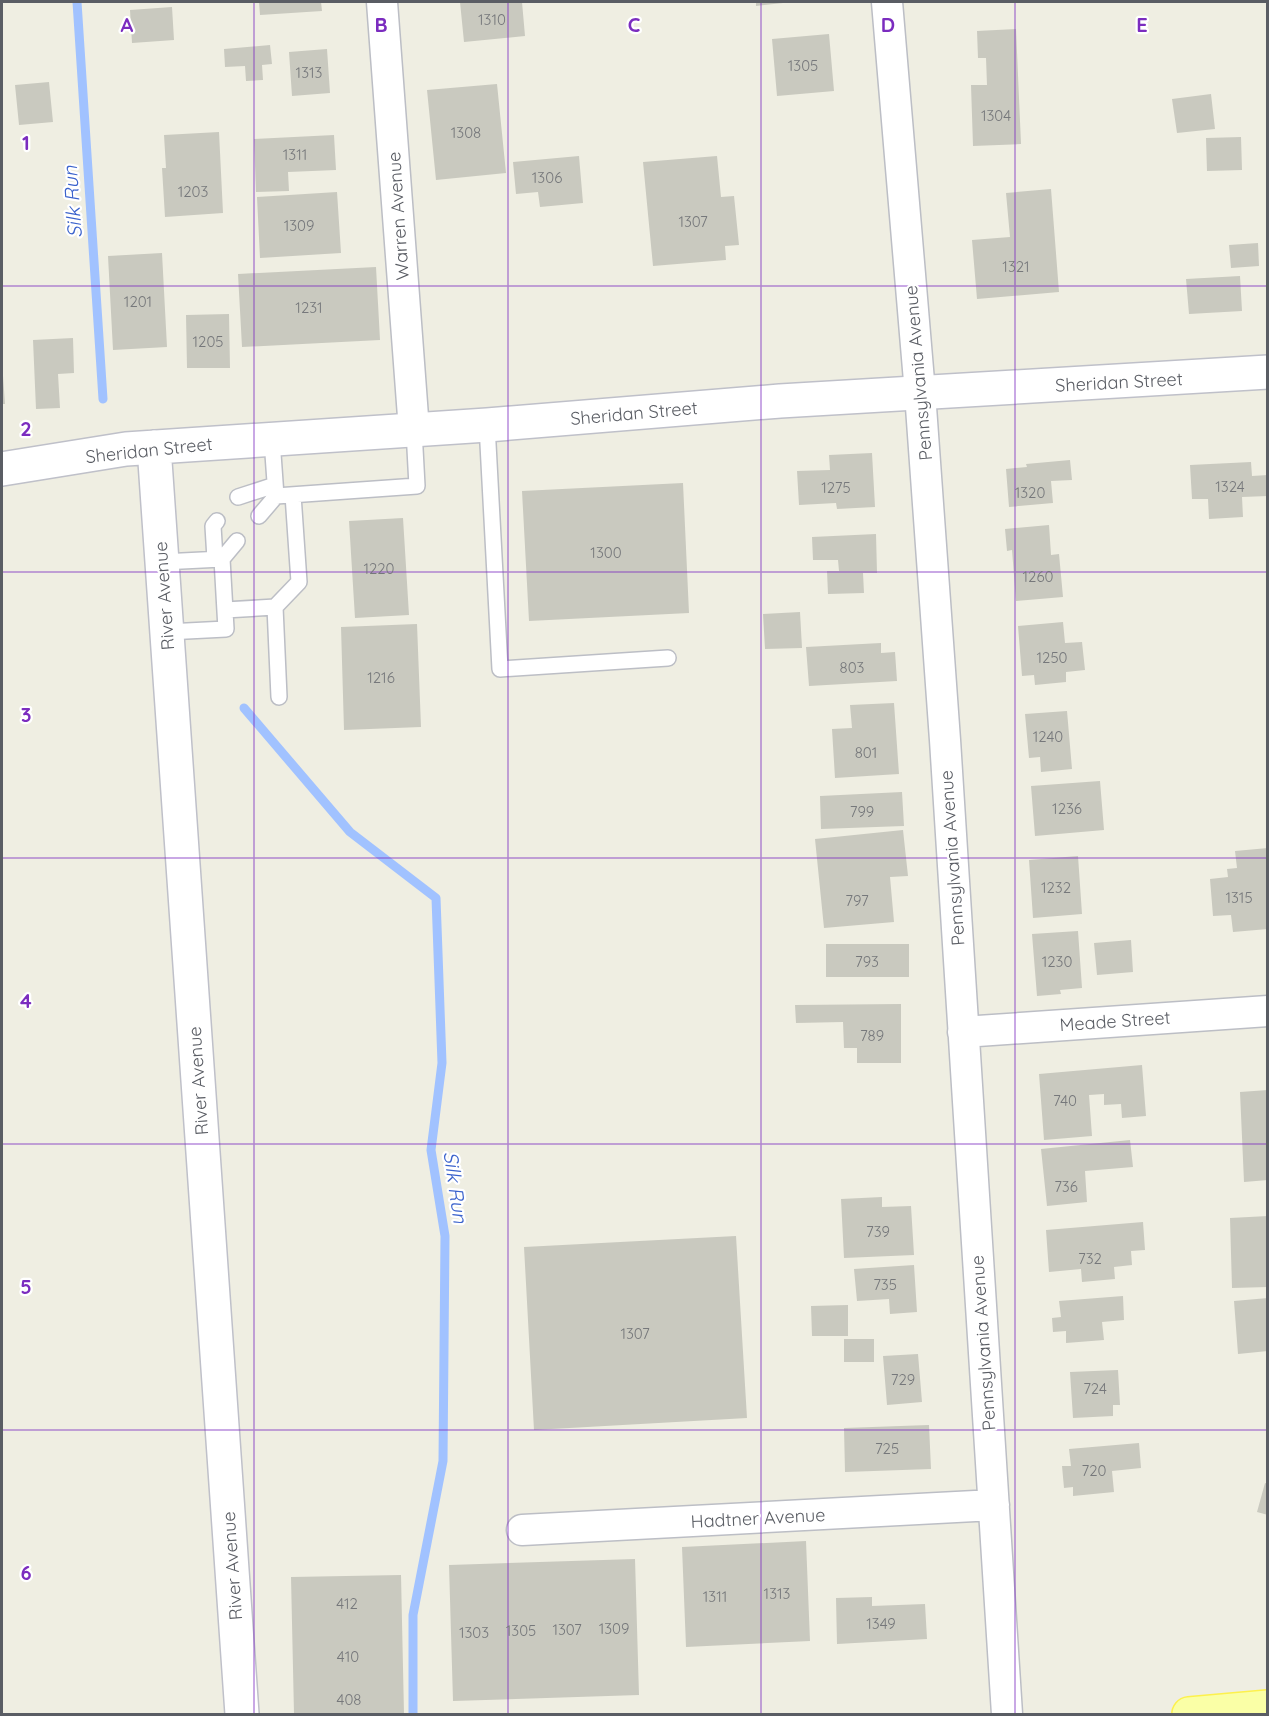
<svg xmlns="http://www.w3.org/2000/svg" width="1269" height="1716" font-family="Quicksand,sans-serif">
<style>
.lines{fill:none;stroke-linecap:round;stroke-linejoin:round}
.stream{stroke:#a1c2ff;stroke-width:9}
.building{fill:#c9c9bf}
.lane-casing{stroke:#bcbec5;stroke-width:18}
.street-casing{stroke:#bcbec5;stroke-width:33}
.secondary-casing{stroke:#bfc0c9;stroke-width:36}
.primary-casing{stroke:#fdf14d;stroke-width:36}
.lane{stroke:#fff;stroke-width:15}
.street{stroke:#fff;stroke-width:30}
.secondary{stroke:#fff;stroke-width:33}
.primary{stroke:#faffa6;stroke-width:33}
.grid{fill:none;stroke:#7b2cbf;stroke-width:1.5;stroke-opacity:0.55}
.labels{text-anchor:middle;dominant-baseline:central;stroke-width:4.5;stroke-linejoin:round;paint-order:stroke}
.number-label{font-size:15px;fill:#76787b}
.street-label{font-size:18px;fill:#5a5d64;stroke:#fff}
.water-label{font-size:20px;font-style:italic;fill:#3a62cc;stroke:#fff}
.grid-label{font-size:20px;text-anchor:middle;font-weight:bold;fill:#7b2cbf;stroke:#fff;stroke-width:4.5;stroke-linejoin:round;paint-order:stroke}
</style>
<rect width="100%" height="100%" fill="#efeee2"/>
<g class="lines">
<path class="stream" d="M77,2L103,399
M244,708L350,832L436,898L442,1063L431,1150L445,1236L443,1461L413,1615V1714"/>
</g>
<path class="building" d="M259,2H321L322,11L260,15Z
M460,2H522L525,36L464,42Z
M756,2H783V3L756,6Z
M172,7L174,40L132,43L130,10Z
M1016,29L1021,144L973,146L971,85H987L986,58H978L977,31Z
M829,34L834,91L777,96L772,39Z
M270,45L272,64L262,65L263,80L246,81L245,66L225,67L224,49Z
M327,49L330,93L292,96L289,52Z
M49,82L53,122L19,125L15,85Z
M497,84L506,173L436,180L427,90Z
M1211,94L1215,129L1177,133L1172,99Z
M219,132L223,213L165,217L162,168H166L164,135Z
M334,135L336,170L288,172L289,191L256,192L254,139Z
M1241,137L1242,170L1207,171L1206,138Z
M579,156L583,203L540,207L538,192L516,194L513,162Z
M717,156L721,197L734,196L739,245L725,246L726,260L653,266L643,162Z
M1051,189L1059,292L977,299L972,240L1010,237L1006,193Z
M337,192L341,253L260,258L257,197Z
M1258,243L1259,266L1231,268L1229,245Z
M162,253L167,347L113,350L108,256Z
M376,267L380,340L242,347L238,274Z
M1240,276L1242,311L1189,314L1186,279Z
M229,314L230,368H187L186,315Z
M73,338L74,373L58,374L60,408L36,409L33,340Z
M2,376H3L5,404H2Z
M872,453L875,507L837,509L836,503L799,505L797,471L830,470L829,455Z
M1070,460L1072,480L1051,481L1053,503L1009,507L1006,469L1027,467L1026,464Z
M1251,462L1252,476L1268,475V496L1242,497L1243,517L1209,519L1208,499H1192L1190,465Z
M683,483L689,613L529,621L522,491Z
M403,518L409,615L355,618L349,521Z
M1049,525L1051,555L1059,554L1063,597L1016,601L1012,550L1007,551L1005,529Z
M876,534L877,573H863L864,593L828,594L827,571H839L838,560H813L812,537Z
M800,612L802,648L765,649L763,614Z
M1063,622L1065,643L1082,642L1085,670L1066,672V682L1035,685L1034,675L1022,676L1018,626Z
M417,624L421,727L344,730L341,627Z
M881,643V653L895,652L897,681L809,686L806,647Z
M894,703L899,774L835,778L832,729L852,728L850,705Z
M1067,711L1072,769L1041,772L1040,757L1029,758L1025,714Z
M1100,781L1104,830L1035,836L1031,786Z
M902,792L904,826L821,829L820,796Z
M903,830L908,876L890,877L894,922L824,928L815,839Z
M1268,848V929L1233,932L1231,915L1213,916L1210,879L1228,877L1227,869L1237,868L1235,851Z
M1078,856L1082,914L1033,918L1029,860Z
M1078,931L1082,988L1060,990L1061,994L1037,996L1032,934Z
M1131,940L1133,972L1097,975L1094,943Z
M826,944H909V977H826Z
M901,1004V1063H857V1048H844L843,1022L796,1023L795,1005Z
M1142,1065L1146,1116L1122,1118L1121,1104L1104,1105V1094L1089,1095L1092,1136L1044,1140L1039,1074Z
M1268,1090V1180L1244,1182L1240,1092Z
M1130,1140L1133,1167L1085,1171L1087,1202L1047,1206L1041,1149Z
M882,1197V1207L911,1206L914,1255L844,1258L841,1199Z
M1268,1216V1287L1232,1288L1230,1218Z
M1143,1222L1145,1250L1131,1251L1132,1265L1114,1267L1115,1279L1082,1282L1081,1269L1049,1272L1046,1230Z
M736,1236L747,1418L534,1430L524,1247Z
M914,1265L917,1312L890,1314L889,1299L857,1301L854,1269Z
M1123,1296L1124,1320L1102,1322L1104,1340L1066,1343V1331L1053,1332L1052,1318L1061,1317L1059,1301Z
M1268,1298V1351L1238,1354L1234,1301Z
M848,1305V1336H812L811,1306Z
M844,1339H874V1362H844Z
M918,1354L922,1402L887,1405L883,1356Z
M1118,1370L1120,1405H1113V1416L1073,1418L1070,1372Z
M929,1425L931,1469L845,1472L844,1428Z
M1139,1443L1141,1468L1112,1471L1114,1492L1073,1496V1487L1064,1488L1062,1466H1071L1069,1449Z
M1265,1483L1268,1484V1515L1257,1512Z
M806,1541L810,1641L686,1647L682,1547Z
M635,1559L639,1695L453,1701L449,1565Z
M401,1575L404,1714H294L291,1577Z
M872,1597V1606L925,1604L927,1639L837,1644L836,1598Z"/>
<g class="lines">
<g class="lane-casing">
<path id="lane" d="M487,425L500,669L668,658
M272,440L276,496L417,486L414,430
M238,497L275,485
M259,516L276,496
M215,559L213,526L217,521
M222,559L237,541
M162,562L222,559L226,629L167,632
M225,610L275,607
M279,697L275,607L299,582L293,495"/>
</g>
<g class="street-casing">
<path id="street" d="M382,2L414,430
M887,2L920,393L945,740L1007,1714
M963,1032L1268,1011
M522,1530L994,1505"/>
</g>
<g class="secondary-casing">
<path id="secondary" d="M154,447L242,1714
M2,469L126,449L487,425L780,401L1268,372"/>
</g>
<g class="primary-casing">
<path id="primary" d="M1189,1714L1268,1707"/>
</g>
<use href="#lane" class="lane"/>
<use href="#street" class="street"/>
<use href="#secondary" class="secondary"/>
<use href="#primary" class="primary"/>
</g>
<path class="grid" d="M254,2V1714M508,2V1714M761,2V1714M1015,2V1714M2,286H1268M2,572H1268M2,858H1268M2,1144H1268M2,1430H1268"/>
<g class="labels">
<g class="number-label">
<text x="492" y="19">1310</text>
<text x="803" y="65">1305</text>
<text x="309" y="72">1313</text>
<text x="996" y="115">1304</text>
<text x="466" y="132">1308</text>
<text x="295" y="154">1311</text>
<text x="547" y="177">1306</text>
<text x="193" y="191">1203</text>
<text x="693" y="221">1307</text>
<text x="299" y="225">1309</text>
<text x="1016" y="266">1321</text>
<text x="138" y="301">1201</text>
<text x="309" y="307">1231</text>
<text x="208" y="341">1205</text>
<text x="1230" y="486">1324</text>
<text x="836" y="487">1275</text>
<text x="1030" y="492">1320</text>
<text x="606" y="552">1300</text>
<text x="379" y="568">1220</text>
<text x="1038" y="576">1260</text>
<text x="1052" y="657">1250</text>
<text x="852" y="667">803</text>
<text x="381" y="677">1216</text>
<text x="1048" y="736">1240</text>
<text x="866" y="752">801</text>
<text x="1067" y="808">1236</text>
<text x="862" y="811">799</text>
<text x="1056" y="887">1232</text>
<text x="1239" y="897">1315</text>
<text x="857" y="900">797</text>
<text x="867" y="961">793</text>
<text x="1057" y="961">1230</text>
<text x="872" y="1035">789</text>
<text x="1065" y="1100">740</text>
<text x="1066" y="1186">736</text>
<text x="878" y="1231">739</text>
<text x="1090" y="1258">732</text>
<text x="885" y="1284">735</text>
<text x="635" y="1333">1307</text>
<text x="903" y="1379">729</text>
<text x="1095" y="1388">724</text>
<text x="887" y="1448">725</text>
<text x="1094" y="1470">720</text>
<text x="777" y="1593">1313</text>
<text x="715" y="1596">1311</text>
<text x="347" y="1603">412</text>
<text x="881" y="1623">1349</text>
<text x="614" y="1628">1309</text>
<text x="567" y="1629">1307</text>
<text x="521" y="1630">1305</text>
<text x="474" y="1632">1303</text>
<text x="348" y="1656">410</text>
<text x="349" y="1699">408</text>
</g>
<g class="street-label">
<text transform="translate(398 216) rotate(-94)">Warren Avenue</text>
<text transform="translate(918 373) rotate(-95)">Pennsylvania Avenue</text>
<text transform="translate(1119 382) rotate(-3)">Sheridan Street</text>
<text transform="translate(634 413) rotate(-5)">Sheridan Street</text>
<text transform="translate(149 450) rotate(-6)">Sheridan Street</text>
<text transform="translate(164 596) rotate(-94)">River Avenue</text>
<text transform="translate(952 858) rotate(-94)">Pennsylvania Avenue</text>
<text transform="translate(1115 1021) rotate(-4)">Meade Street</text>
<text transform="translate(198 1081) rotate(-94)">River Avenue</text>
<text transform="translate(983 1343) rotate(-94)">Pennsylvania Avenue</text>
<text transform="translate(758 1518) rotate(-3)">Hadtner Avenue</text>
<text transform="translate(232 1566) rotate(-94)">River Avenue</text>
</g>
<g class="water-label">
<text transform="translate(72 202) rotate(-94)">Silk Run</text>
<text transform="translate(456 1187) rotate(82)">Silk Run</text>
</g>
</g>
<g class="grid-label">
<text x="127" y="32">A</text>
<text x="381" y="32">B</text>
<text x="634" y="32">C</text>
<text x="888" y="32">D</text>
<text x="1142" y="32">E</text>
<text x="26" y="150">1</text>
<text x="26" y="436">2</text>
<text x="26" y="722">3</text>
<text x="26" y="1008">4</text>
<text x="26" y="1294">5</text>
<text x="26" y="1580">6</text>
</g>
<rect width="1269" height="1716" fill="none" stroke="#5a5d64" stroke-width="6"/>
</svg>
